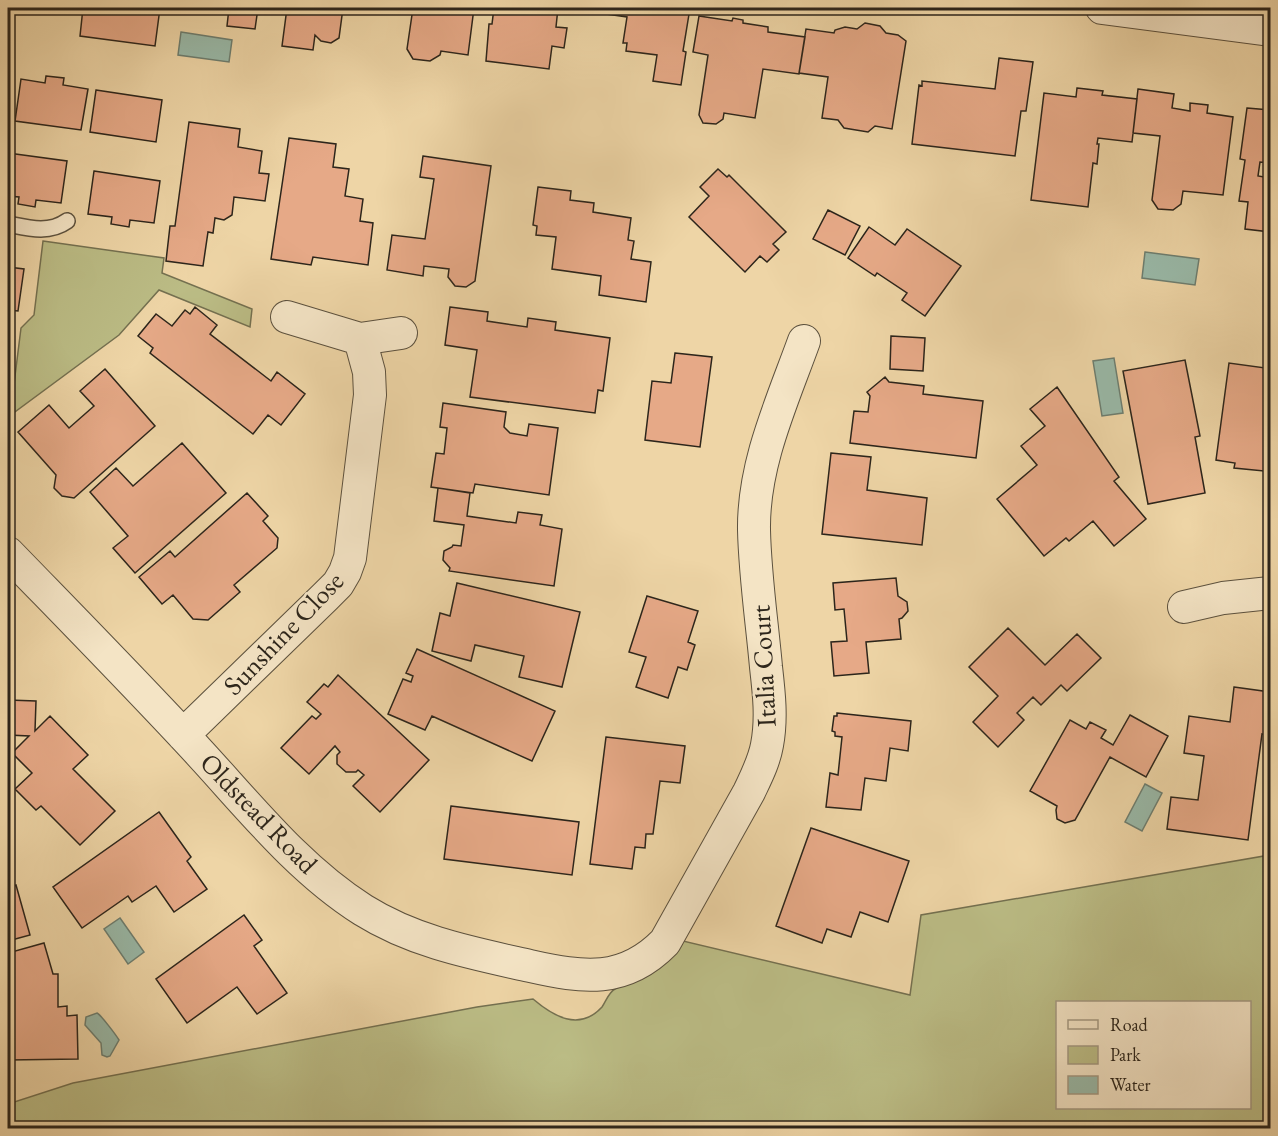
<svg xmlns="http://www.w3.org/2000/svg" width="1278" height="1136" font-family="'EB Garamond',serif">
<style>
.green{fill:#bbbc85;stroke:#747050;stroke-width:1.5;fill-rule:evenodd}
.water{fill:#99b9a8;stroke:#6d7e70;stroke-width:1.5}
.building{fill:#e6a987;stroke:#2c251b;stroke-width:1.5}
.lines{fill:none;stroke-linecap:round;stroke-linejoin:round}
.lane-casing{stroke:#5c513e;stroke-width:18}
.street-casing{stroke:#5c513e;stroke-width:34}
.lane{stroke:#f4e4c5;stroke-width:15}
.street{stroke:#f4e4c5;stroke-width:32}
.labels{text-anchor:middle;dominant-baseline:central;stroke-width:5;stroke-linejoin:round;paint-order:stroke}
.street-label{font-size:27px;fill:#2c251b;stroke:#f4e4c5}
</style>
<rect width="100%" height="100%" fill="#eed5a6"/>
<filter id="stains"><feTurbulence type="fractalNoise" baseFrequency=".00333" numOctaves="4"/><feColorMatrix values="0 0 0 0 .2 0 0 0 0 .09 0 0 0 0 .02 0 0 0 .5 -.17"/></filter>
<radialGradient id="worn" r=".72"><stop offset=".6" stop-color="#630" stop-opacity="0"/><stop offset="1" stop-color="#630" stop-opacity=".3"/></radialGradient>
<path class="green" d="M43,241L164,258L162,273L252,309L250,327L159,290L119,335L8,417V390L14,384L21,328L34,315Z
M1270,855V1128H8V1104L73,1083L477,1007L533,999C553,1016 579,1032 602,1007C606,1001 609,992 615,989C626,983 639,982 649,975C662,967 670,952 679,940L910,995L921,915ZM1058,1002H1250V1108H1058Z"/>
<path class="water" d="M181,32L232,40L229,62L178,55Z
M1145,252L1199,259L1195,285L1142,278Z
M1114,358L1123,413L1102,416L1093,361Z
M1145,784L1162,793L1142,831L1125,822Z
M120,918L144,952L128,964L104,929Z
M97,1013C101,1015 116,1035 119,1040L110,1056L107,1057L102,1055L101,1043L85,1025L86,1017Z"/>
<path class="building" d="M83,8H160L155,46L80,36Z
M224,8H258L255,29L227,26L229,8Z
M287,8H343L339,38L331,43L321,41L315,35L313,50L282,46Z
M413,8H474L468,55L441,51L440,55L430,61L413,59L407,49Z
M494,8H558L556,27L567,28L564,48L552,46L549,69L486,61L489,24H492Z
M593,8H690L683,51L686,52L681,85L653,81L657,55L626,51L627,43H623L627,17L593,12Z
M699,16L732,21L733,18L743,20V23L768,27V32L805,37L799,74L763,69L755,118L724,113L723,119L716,124L703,123L699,115L708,55L693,52Z
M865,23L880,26L886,33L898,35L906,41L892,129L875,126L868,132L844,128L838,120L822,118L828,77L799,73L806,29L834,33L835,30L845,27L857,29Z
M999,58L1033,62L1026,111H1021L1015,156L912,144L919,85L922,86V81L995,89Z
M46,76L64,78L63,85L88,89L81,130L15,121L21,79L45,83Z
M1077,88L1103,91L1102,95L1137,99L1132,142L1098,138L1097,144H1099L1097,164L1093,163L1088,207L1031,200L1044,93L1076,97Z
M1138,89L1174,94L1172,108L1190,111V103L1208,105L1207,113L1233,117L1223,195L1183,191L1181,204L1173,210L1158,209L1152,200L1160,136L1133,133Z
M96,90L162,100L156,142L90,132Z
M1247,108L1270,110V163L1260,162L1258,176L1270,178V174V245H1269L1270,232L1245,229L1248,202L1239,201L1245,160L1240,159Z
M189,122L240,129L238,147L262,151L259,173L269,174L265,201L234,197L232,215L224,220L215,218L213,233L208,232L203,266L166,261L170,226H175Z
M289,138L336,144L333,167L349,169L345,196L363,199L360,221L373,223L368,265L313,257L311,265L271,259Z
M8,153L67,161L61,203L36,200L35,207L18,204L19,197L8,196Z
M423,156L491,166L475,281L466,287L455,286L448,277L449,269L424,266L423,276L387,270L392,235L425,239L434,179L420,177Z
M718,169L727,177L729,175L786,232L773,244L779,250L767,262L760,256L745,272L689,217L709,196L700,187Z
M94,171L160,181L154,223L130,220L129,227L111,224L112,217L88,214Z
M538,187L571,191L570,200L594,203L593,212L631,218L628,240L634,241L631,259L651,262L646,302L599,295L601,276L552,269L556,237L536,235L537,226L533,225Z
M828,210L860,226L845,255L813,239Z
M869,227L895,245L907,229L961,266L925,316L902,300L907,293L877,273L875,276L848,258Z
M8,267L24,269L18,311L8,310Z
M195,307L217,325L210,334L271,381L277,372L305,394L281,425L268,415L253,434L150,353L153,348L138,336L156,314L172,326L185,310L190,314Z
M450,307L488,312L487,321L527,327L528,318L556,322L555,330L610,338L603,391L598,390L595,413L470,397L477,350L445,345Z
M891,336L925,338L923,371L890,369Z
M675,353L712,357L700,447L645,440L652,381L671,383Z
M1267,358H1270V512L1264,511L1269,468L1265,467L1264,471L1234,468L1235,463L1216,460L1229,363L1265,368Z
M1185,360L1200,436L1195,437L1205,493L1148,504L1123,371Z
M105,369L155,426L74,498L62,496L54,488L56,475L18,432L49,405L69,428L94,406L80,391Z
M885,377L889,382L924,386L923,394L983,401L976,458L850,443L854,411L868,412L870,396L867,392Z
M1057,387L1119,477L1114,481L1146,519L1114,546L1093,521L1069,541L1066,538L1044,556L997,499L1037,465L1021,446L1045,426L1030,409Z
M443,403L506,412L504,427L510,433L527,436L529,424L558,428L549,495L475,484L473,493L431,487L436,453L444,454L447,428L440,427Z
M182,443L226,493L135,573L113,548L128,536L90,492L116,468L133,486Z
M831,453L871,457L867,490L927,498L922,545L822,534Z
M438,488L470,493L467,516L516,523L518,512L542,515L540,525L562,529L554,586L449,571L450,568L443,560L444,551L452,547L453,545L461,546L464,525L434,521Z
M247,493L268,516L263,521L278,538L277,548L234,585L240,592L208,620L193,619L173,595L162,604L139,577L170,551L175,557Z
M896,578L898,596L907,602L908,611L902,618L899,619L901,639L866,642L869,673L834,676L831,642L847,641L844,609L835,610L833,583Z
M457,583L580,612L562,687L519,677L524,656L475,645L471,661L432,651L440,613L450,616Z
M647,596L698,611L688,642L695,645L687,670L678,667L668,698L636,687L646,657L629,652Z
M1008,628L1045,665L1077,634L1101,658L1067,691L1061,685L1041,705L1033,697L1017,713L1024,720L998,747L973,722L998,696L969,667Z
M417,649L555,711L532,761L432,716L425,730L388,714L403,679L411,682L413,676L406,673Z
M338,675L429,760L380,812L353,786L364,775L358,770L356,772H346L337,764V755L340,752L335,746L309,774L281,748L312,716L316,719L321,714L307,702L324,684L328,687Z
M1234,687L1270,692V736L1262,734L1248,840L1167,829L1171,797L1198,800L1204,756L1184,753L1189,716L1230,722Z
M8,700L36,701L35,731L50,716L88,755L73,769L115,811L80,845L41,806L36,810L15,789L32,773L12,753L29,736L8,735Z
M837,713L911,721L908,751L890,748L886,781L865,778L861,810L826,807L830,773L838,775L842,737L835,736V732L832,731L834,716H837Z
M1130,715L1168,736L1146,777L1110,757L1075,820L1065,823L1057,819L1056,810L1057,806L1030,791L1070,720L1086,729L1090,722L1106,730L1101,738L1113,745Z
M606,737L685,746L680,783L660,781L653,834H646L645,848L635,847L632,869L590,864Z
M451,806L579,822L572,875L444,859Z
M159,812L191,857L187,861L207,889L174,912L156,886L132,902L128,896L82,928L53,887Z
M811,828L909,861L888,922L860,912L851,937L827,929L822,943L776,926Z
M16,885L30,935L8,941V888Z
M244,915L262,940L254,946L287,993L257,1014L237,987L187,1023L156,979Z
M44,943L53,974H58V1007L67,1006V1016L77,1015L78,1059L8,1060V953Z"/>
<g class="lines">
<g class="lane-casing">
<path id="lane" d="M8,224C28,228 49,234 67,221"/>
</g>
<g class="street-casing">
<path id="street" d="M1102,8L1270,30
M287,317L360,339L401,333
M8,553C71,618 135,683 197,750C248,805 298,869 363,910C414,942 472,953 530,966C583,978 624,984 665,942L749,792C756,777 764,762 767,745C772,719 769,693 766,667C762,622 755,576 754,530C753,464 782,402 804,341
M1184,607L1223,598L1270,593
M183,735L325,597L338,584L345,572L350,558L370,395L369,372L360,339"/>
</g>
<use href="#lane" class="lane"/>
<use href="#street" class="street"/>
</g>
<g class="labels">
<g class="street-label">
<text transform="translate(283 633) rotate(-46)">Sunshine Close</text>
<text transform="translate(763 666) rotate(-93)">Italia Court</text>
<text transform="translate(259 813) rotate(46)">Oldstead Road</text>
</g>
</g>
<rect width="1278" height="1136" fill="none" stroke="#eed5a6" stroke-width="30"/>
<rect x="9" y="9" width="1260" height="1118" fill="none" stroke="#2c251b" stroke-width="3"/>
<rect x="15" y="15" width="1248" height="1106" fill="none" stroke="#2c251b" stroke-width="1.5"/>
<rect x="1056" y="1001" width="195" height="108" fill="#f4e4c5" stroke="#a49881" stroke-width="1.5"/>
<rect x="1068" y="1020" width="30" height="9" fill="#f4e4c5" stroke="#a49881" stroke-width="1.5"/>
<text x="1110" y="1031" font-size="18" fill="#2c251b">Road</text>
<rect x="1068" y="1046" width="30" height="18" fill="#bbbc85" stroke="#a49881" stroke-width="1.5"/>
<text x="1110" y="1061" font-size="18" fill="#2c251b">Park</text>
<rect x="1068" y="1076" width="30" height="18" fill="#99b9a8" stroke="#a49881" stroke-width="1.5"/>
<text x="1110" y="1091" font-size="18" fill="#2c251b">Water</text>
<rect width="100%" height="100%" filter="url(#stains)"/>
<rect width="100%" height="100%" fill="url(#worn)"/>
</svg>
